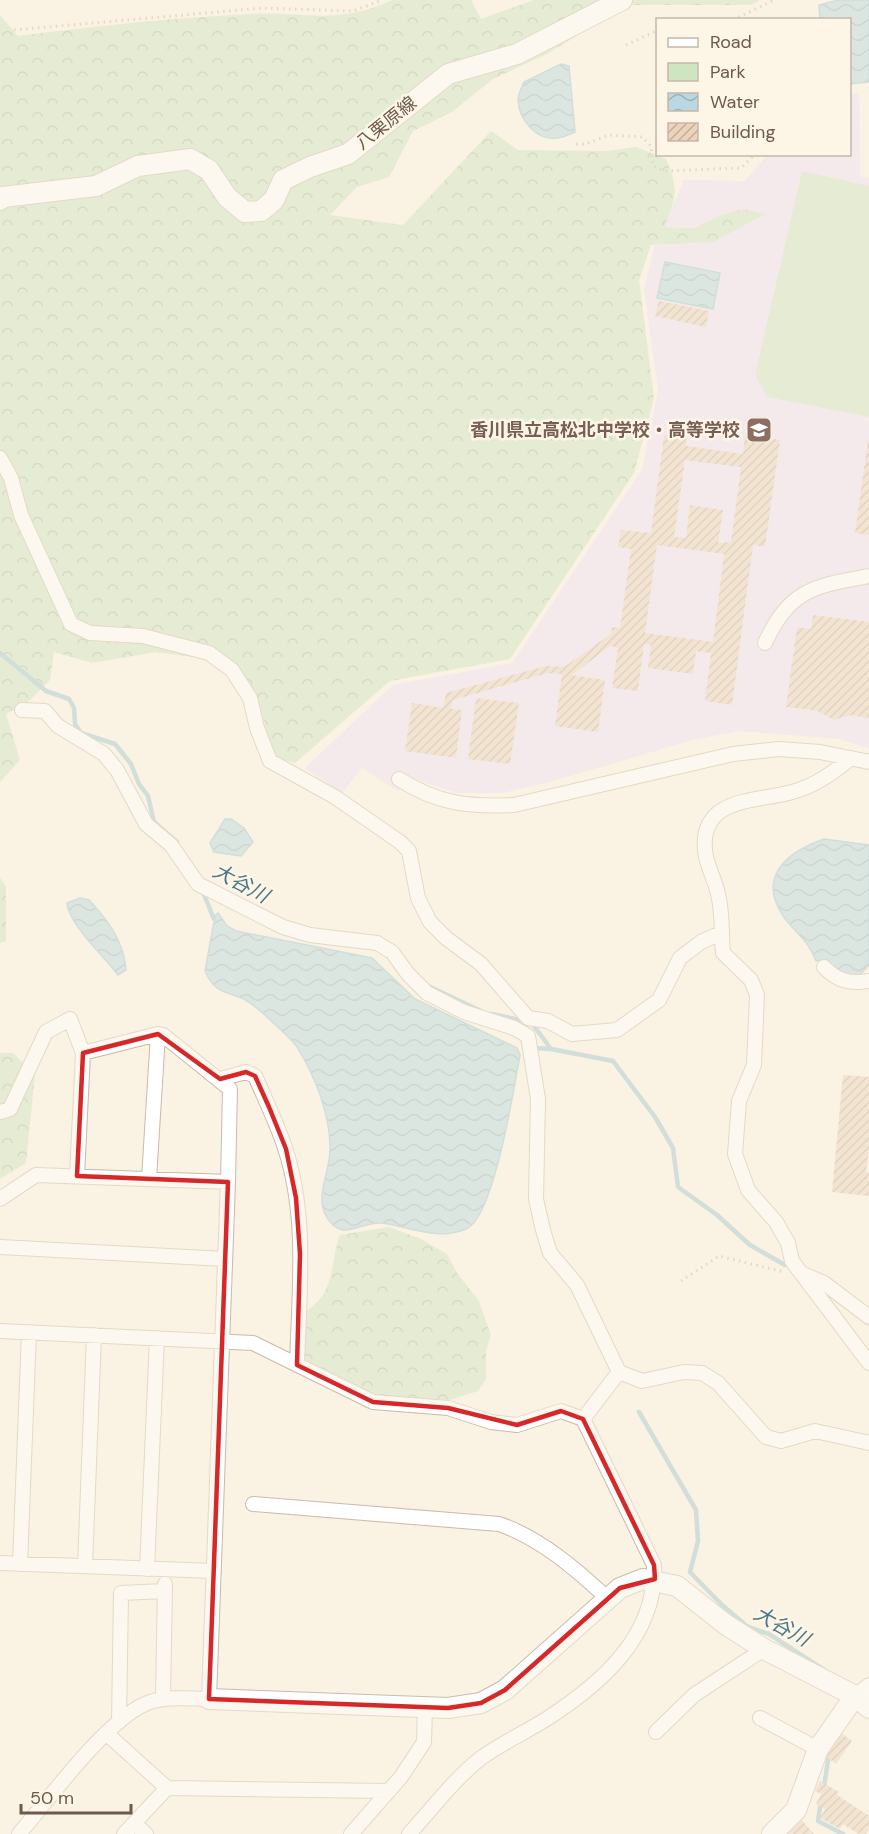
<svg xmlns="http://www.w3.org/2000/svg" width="869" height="1834" font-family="'DM Sans','Noto Sans JP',sans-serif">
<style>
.education{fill:#efdff5}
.forest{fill:url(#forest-crowns)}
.green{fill:#cee5c2}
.water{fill:url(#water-waves);stroke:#a0c6d1;stroke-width:1.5}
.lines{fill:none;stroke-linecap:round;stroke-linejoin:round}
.stream{stroke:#a0c6d1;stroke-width:4.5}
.building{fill:url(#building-hatch);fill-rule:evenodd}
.street-casing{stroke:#c9baaa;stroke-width:16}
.secondary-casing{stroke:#ccbba8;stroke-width:22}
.path{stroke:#d0b6a0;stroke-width:3;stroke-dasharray:1.5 4.5;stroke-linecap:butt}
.street{stroke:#fff;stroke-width:14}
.secondary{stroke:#fff;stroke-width:20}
.marked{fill:none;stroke:#d62828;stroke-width:4.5;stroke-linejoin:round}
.labels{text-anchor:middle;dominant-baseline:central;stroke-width:5;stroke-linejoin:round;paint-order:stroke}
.street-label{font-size:18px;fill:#6e5a4b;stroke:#fdf6e7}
.education-label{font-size:18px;font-weight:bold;fill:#785e54;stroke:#fdf6e7;text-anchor:end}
.water-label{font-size:20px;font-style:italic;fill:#4b7887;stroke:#fdf6e7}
</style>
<defs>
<pattern id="forest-crowns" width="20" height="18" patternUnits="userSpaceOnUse" patternTransform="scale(1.5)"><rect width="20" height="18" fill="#cee5c2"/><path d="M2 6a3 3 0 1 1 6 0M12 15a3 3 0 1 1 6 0" fill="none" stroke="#abbda0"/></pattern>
<pattern id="water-waves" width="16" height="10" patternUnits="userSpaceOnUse" patternTransform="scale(1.5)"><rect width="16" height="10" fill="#b9d8e1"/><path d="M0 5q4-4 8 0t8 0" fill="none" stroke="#9bb2b8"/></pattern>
<pattern id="building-hatch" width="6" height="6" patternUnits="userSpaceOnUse" patternTransform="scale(1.5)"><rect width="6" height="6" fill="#ecd3bc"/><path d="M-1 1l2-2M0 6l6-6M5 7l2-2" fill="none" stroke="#c3ae9b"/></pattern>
</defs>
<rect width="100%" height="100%" fill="#faf2e2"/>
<path class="education" d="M850,93H859L860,176L869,178V749L839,739L740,731L696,739L553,781L503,793H457L411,778L398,791L362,768L342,793L305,768L393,685L512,663L642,470L658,390L644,289L654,247L684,180L745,181L767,155L850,154Z"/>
<path class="forest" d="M392,0H471L481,19L534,0H760L751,5H627L547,54L493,79L452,112L413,131L389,177L357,187L330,215L403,225L491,131L518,150L607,151L636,147L666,159C680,193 675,196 665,227L695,228L721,215L742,209L766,214L713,242L651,245L639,280L654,398L634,473L510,659L390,681L295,763L273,757L258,698L230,662L156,652L92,663L54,652L50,680L28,702L6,714L20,760L0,782V15L18,36C95,26 172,18 249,14C305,11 337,26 392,0Z
M0,878L6,886V941L0,943Z
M0,1053H13L35,1074L26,1163L0,1179Z
M389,1227L421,1239L447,1254L457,1273L479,1301L491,1335L486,1351V1379L478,1391L450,1400L374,1396L340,1381L304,1359L306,1311C336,1293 329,1265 340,1235Z"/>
<path class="green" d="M802,171L869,186V417L767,397L755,375Z"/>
<path class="water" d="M839,0H869V82L850,84V20L820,19L819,5Z
M561,64L569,66L575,132C570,134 563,138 557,138C536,141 519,119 518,100C518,94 522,87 524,82Z
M665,262L720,273L713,309L657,298Z
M225,819H231L244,828L253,842L241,856L214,852L210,843Z
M824,839L869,845V965L856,979L837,975L827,959L816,961C807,938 797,935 784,917C756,877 787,852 824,839Z
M80,898L89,900C108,920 124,942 126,970L118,975C104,956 69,925 67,903Z
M218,913L227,926L236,931L372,958L415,999L517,1048L520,1055C514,1087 494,1218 466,1229C437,1241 411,1227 382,1223C359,1221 342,1244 326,1216C315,1196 330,1172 330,1150C331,1117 315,1075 297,1047C292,1039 256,1006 247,1001C228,990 216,996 205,971L215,916Z"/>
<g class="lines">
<path class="stream" d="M0,653L46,691L69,699L74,708L75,724L81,733L115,744L131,764L139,784L148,796L154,822L177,842
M203,892L214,919
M426,985L481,1011
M492,1014L520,1020
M534,1026L551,1049L613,1061L655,1117L673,1148L678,1187L717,1215L750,1245L785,1265
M535,1048L551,1049
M639,1412L696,1510L698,1541L690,1572L722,1605L748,1627L769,1634L841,1681
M824,1787L829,1754
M821,1801L818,1821L843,1834"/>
</g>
<path class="building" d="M659,301L709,311L706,327L655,316Z
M664,435L687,438L686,446L743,454L745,435L780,440L765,547L753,545L732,705L705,701L711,653L696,651L693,674L648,668L651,645L644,644L638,691L612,688L618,648L610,646L572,675L605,680L598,732L555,726L562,674L548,673L453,700L451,709L462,710L456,758L405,751L412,703L443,708L446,693L546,666L564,667L611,634L612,627L620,628L631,549L618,547L621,530L651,533ZM685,460L741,467L731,542L718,543L723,510L690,505L686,538L674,537ZM657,545L724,554L713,642L645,633Z
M868,440H869V535L855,533Z
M813,615L869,622V718L850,715L834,720L818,711L786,707L797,627L811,629Z
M476,698L519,703L510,764L468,759Z
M843,1075L869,1077V1148L866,1172H869V1196L832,1192Z
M840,1732L852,1741L836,1764L824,1755Z
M820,1781L839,1792L837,1795L869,1816V1828L866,1834H859L843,1824L840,1829L820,1818L825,1809L816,1804L821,1794L815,1791Z
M798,1816L814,1834H779Z"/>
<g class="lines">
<g class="street-casing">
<path id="street" d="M0,458L11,478L21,515L71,624L90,633L143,636L209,653L232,670L250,698L257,728L270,761L335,797L400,842L409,851L418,898L430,922L446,938L481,964L528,1018L548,1021L572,1034L617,1030L659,1000L680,958L701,942L721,933
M765,643C790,589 814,586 869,576
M22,710L45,711L58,726L104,754L117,770L146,824L171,845L198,884L283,927L310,935L377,943L392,952L408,974L427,993L464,1012L514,1028L528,1036L538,1099L536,1199L543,1230L550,1253L577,1285L619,1372L583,1419
M851,758C834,772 815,786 792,792C758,802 700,796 705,850C706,865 715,879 718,894C723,913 721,933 723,953L751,980L757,995L754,1065L739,1101L735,1154L748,1190L776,1222L788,1243L792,1261L869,1363
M399,779C438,804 468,807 514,805L733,754L779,749L820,752L869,762
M824,967C837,981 850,984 869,981
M220,1079L246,1072L255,1076C265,1099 277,1123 285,1148C308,1217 299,1294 297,1365
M0,1112L10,1109L46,1032L70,1019L83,1053
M77,1176L83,1053L158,1034L163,1035L230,1089L228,1182
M149,1179L158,1034
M0,1199L36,1175L228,1182L209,1699C188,1699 164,1695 145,1704C105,1722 49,1799 19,1834
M0,1247L225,1259
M803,1274L824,1283L869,1317
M0,1331L253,1343L373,1402L448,1408L491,1422L517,1425L561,1411L583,1419L654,1565C657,1635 602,1683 548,1718C526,1732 502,1743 481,1758C454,1779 432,1809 409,1834
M619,1372L642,1381L684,1372L702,1373L718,1383L766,1437L781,1441L815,1431L869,1443
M253,1504L499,1524C540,1538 576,1569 607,1598
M0,1563L214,1571
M20,1564L29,1332
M85,1566L94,1335
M147,1569L157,1338
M855,1696L869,1685
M163,1698L165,1584
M760,1718L818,1749
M119,1722L121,1593L165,1591
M656,1732L694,1695L764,1649
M106,1733L167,1788
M134,1823L146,1834
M124,1834L167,1788L389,1791
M351,1834L401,1777L424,1742L425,1707"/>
</g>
<g class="secondary-casing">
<path id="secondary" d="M0,200L3,197L96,186L138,166L190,159L209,170L227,197L245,212L261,211L274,200L283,180L310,167L348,154L448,74L517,54L622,0
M209,1699L448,1708L481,1703L505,1690L620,1588L643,1579L677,1586L725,1624L764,1649L855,1696L869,1708
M772,1834L796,1810L818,1749L855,1696"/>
</g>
<path class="path" d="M733,20L774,0
M14,30L262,8L353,11L382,0
M626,45L658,30
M576,144H586L609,135L642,137L651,146L653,166L665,171L741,168L755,154
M681,1281L719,1256L784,1272"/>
<use href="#street" class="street"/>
<use href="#secondary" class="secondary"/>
</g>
<path d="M0 0H869V1834H0ZM158,1034L220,1079L246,1072L255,1076L269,1107L286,1149L296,1198L300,1254L297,1365L373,1402L448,1408L517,1425L561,1411L583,1419L654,1565L655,1579L620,1588L505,1690L481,1703L448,1708L209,1699L228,1182L77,1176L83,1053Z" fill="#faf2e2" fill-opacity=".55" fill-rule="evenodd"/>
<path class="marked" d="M158,1034L220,1079L246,1072L255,1076L269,1107L286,1149L296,1198L300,1254L297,1365L373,1402L448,1408L517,1425L561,1411L583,1419L654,1565L655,1579L620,1588L505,1690L481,1703L448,1708L209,1699L228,1182L77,1176L83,1053Z"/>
<defs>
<g id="school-square" transform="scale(1.35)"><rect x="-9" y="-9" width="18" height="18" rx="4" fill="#8d6e63" stroke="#fdf6e7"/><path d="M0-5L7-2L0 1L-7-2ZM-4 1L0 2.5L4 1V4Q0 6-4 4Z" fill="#fff"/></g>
</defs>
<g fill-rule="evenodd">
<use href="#school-square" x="759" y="430"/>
</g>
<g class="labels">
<g class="street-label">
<text transform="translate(386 123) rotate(-39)">八栗原線</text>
</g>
<g class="education-label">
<text x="740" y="430">香川県立高松北中学校・高等学校</text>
</g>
<g class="water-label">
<text transform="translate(241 883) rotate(28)">大谷川</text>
<text transform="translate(782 1626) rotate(29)">大谷川</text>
</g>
</g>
<rect x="656" y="18" width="195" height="138" fill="#fdf6e7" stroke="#c4b8a9" stroke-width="1.5"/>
<rect x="668" y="38" width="30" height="9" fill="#ffffff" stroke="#c4b8a9" stroke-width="1.5"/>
<text x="710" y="48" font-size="18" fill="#6e5a4b">Road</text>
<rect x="668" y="63" width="30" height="18" fill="#cee5c2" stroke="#c4b8a9" stroke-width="1.5"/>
<text x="710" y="78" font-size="18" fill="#6e5a4b">Park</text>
<rect x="668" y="93" width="30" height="18" fill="url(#water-waves)" stroke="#c4b8a9" stroke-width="1.5"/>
<text x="710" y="108" font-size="18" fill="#6e5a4b">Water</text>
<rect x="668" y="123" width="30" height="18" fill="url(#building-hatch)" stroke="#c4b8a9" stroke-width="1.5"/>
<text x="710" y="138" font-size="18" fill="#6e5a4b">Building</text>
<path d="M21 1804v9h110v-9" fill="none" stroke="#6e5a4b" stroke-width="3"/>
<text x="30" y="1804" font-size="18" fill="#6e5a4b" stroke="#fdf6e7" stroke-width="4.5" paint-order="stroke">50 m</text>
</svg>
